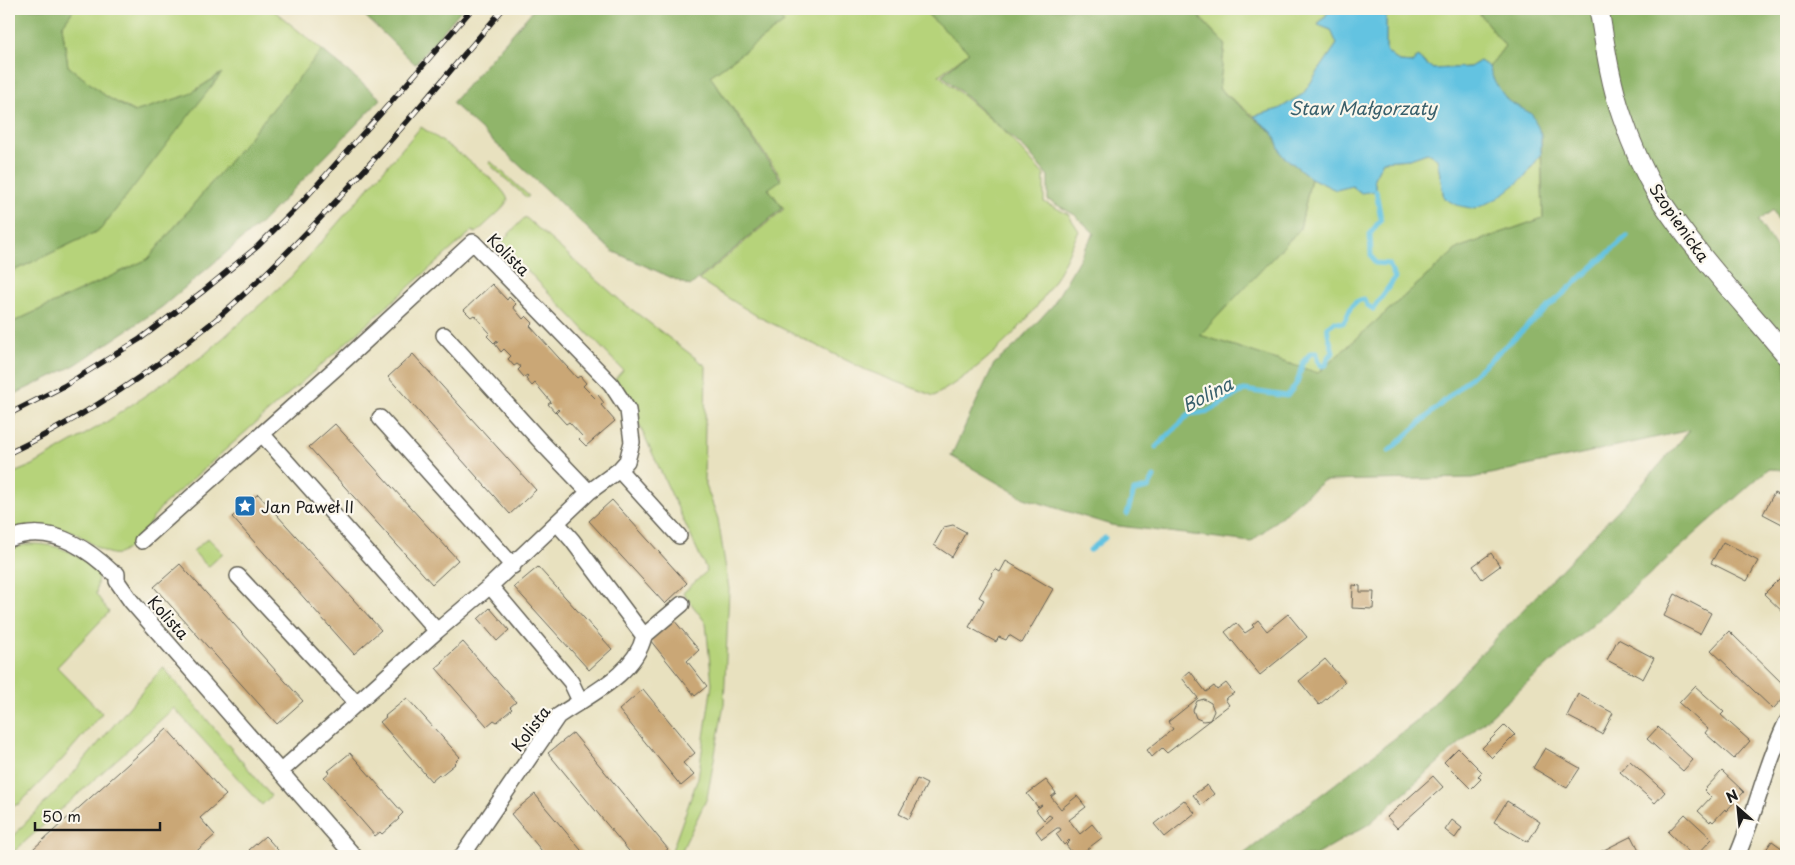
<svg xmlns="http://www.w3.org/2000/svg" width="1795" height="865" font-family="'Playpen Sans',sans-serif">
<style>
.green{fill:#b6d37a;stroke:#69784b}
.forest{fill:#90b56a;stroke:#566843}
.water{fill:#63c3e1;stroke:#40707e}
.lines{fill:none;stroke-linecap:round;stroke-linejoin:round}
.stream{stroke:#63c3e1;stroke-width:5}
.building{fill:#caa776;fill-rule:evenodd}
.minor-casing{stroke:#636155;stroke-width:18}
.tertiary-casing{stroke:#636155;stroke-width:21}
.minor{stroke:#fff;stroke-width:15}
.tertiary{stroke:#fff;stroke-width:19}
.rail-casing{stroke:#1c1c1c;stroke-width:5.5}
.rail{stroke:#fbf7ec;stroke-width:4;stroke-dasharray:11;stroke-linecap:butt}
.labels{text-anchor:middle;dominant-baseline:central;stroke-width:4.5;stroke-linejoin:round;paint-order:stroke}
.street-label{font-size:16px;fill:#1c1c1c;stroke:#fbf7ec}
.poi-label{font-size:16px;fill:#1c1c1c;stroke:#fbf7ec;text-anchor:start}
.water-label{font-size:18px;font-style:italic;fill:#385f6b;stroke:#fbf7ec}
</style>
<rect width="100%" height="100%" fill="#fbf7ec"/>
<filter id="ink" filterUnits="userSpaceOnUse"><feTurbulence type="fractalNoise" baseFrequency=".02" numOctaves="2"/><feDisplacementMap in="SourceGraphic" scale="10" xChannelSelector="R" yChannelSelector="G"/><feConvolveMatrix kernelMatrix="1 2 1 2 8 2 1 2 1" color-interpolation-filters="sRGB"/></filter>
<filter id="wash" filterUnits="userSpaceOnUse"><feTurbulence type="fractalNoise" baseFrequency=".0096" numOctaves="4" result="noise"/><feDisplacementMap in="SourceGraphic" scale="20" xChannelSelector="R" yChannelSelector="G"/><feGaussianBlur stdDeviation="1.12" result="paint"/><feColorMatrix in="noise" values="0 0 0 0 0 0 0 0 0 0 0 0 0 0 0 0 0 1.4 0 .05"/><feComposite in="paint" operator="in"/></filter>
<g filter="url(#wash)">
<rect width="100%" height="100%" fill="#e8e1bf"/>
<path class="green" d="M74,9H272L322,50L148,259L9,324V273L100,230L220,74L188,95L135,112L107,97L68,66L62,26Z
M780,9H908L926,13L969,52L939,75L1003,130L1044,175V202L1068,214L1079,231C1071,247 1064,264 1055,279C1028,326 980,370 934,396L866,370L757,316L699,280L784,209L769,189L781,177L710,76L784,23L776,11Z
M1196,9H1331L1318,24L1331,30L1337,44L1303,94L1279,109L1254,116L1219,89L1225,44L1194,11Z
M1386,9H1476L1505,46L1489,67L1480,61L1470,67L1433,69L1417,57L1413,63L1399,62L1386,51Z
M421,127C439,139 503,182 508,200L501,210L476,233L472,231L162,506C150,521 138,543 121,553C108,560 86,538 73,532C53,524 30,524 9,529V475L33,465L108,421L204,355L291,277Z
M1427,153L1437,158L1444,198L1525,177L1541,154L1543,218L1458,248L1318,373L1199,335L1300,229L1311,178L1336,190L1352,186L1376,191L1374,178L1383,161L1410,159Z
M490,161L529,196L527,198L489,164Z
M525,217L622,302L706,366L704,480L718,519L729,589L724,704L707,798L679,856H670L698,778L712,684L706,623L683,593L707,571L631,407L614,380L623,370L501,243L492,252Z
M208,538L223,553L208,567L193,551Z
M29,544C61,543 83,556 104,579L98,576L96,594L109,612L57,667L102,713L61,761L19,804L9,807V549Z
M163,667L271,796L262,805L174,708L9,856V840L70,777Z"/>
<path class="forest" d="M9,9H74L62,26L68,66L107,97L134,112L188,95L222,73L100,230L9,273Z
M358,9H462L415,64Z
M534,9H780L777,11L784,23L710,76L781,180L768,189L783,208L690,286L612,251L452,103Z
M908,9H1196L1194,12L1225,44L1219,89L1273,133L1282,155L1311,178L1300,229L1200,335L1318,373L1458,248L1543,218L1541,134L1500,101L1489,67L1505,46L1476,9H1786V240L1773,210L1758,221L1781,255L1786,252V470L1768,469L1369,824L1314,856H1241L1416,722L1640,487L1690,430L1472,478L1323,481L1251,542L1111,525L1024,498L951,456L994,364L1016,345L1053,305L1094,233L1075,215L1048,200V176L1027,151L942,75L969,52L926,13Z
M322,50L381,99L261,223L162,307L75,365L9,397V324L148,259Z"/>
<path class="water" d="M1331,9H1386V51L1399,62L1413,63L1417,57L1433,69L1470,67L1480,61L1489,67L1495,83L1508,101L1532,114L1541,134V154L1525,177L1498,198L1475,209L1456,205L1444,198L1437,158L1427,153L1410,159L1383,161L1374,178L1376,191L1361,193L1352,186L1336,190L1311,178L1282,155L1273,133L1254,116L1279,109L1303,94L1337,44L1331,30L1318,25Z"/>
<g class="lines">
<path class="stream" d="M1156,447L1190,414L1207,412L1244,390L1287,396L1297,383L1303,362L1311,353H1317V360L1321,366L1326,365L1328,357L1333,353C1332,343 1326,336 1328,326L1335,322L1343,323C1352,312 1347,303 1364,299L1367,305L1373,309L1395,278L1389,264L1375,263L1371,255L1370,234L1381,219L1376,191
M1389,451L1627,236
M1127,514L1134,491L1148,488L1154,477
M1090,550L1105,538"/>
</g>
<g id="blocks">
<path class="building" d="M492,284L507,300L509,297L516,304L513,307L523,319L526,316L533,323L530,326L577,378L580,376L586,383L583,386L595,398L598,395L604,403L601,405L615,421L586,446L579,439L582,436L569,422L566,424L556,413L559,410L558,409L555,412L548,404L551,402L535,383L532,386L526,379L528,376L527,375L524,377L518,370L521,367L517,364L514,366L508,359L511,356L504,349L501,352L495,344L498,342L497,340L494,343L487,336L490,333L474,315L471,317L464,310Z
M413,354L536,490L510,514L388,377Z
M335,424L458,560L432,584L309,447Z
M1774,493L1786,499V526L1763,514Z
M258,494L381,630L354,654L232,517Z
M612,500L687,583L665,604L589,521Z
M953,525L966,532L952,557L934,545L944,527Z
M1723,542L1758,561L1747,581L1711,563Z
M1491,553L1500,566L1482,579L1473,566Z
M1006,561L1053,589L1022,643L1009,635L1006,640L999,637L996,642L969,627L984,600L979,597L995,569L1000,572Z
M180,564L303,701L277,724L154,587Z
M538,567L612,649L589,670L514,587Z
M1782,576L1786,580V615L1764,594Z
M1353,585L1360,586V592H1374L1373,609L1352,608Z
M1675,594L1711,613L1700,634L1664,616Z
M490,608L509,630L497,641L478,619Z
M1288,614L1307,637L1260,675L1225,632L1236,623L1245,633L1254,627L1252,625L1258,620L1267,631Z
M673,619L699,650L687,661L707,686L695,696L650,640Z
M1729,631L1786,687V695L1773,709L1711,650Z
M1618,639L1654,658L1643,679L1607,660Z
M463,642L516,702L510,707L512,709L497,722L494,720L487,726L436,668L443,662L442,661Z
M1325,659L1345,682L1319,705L1299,681Z
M1190,671L1206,692L1214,686L1217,690L1226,683L1234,693L1225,699L1229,705L1167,753L1162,748L1152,757L1147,750L1173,729L1168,722L1198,698L1182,678ZM1204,699L1211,703L1214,711L1210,720L1203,721L1196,718L1193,710L1197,701Z
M1695,686L1724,712L1721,715L1750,741L1734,759L1705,733L1708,729L1679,703Z
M643,689L695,753L683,763L694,775L681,786L619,710Z
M1578,694L1613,713L1602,734L1567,716Z
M407,698L460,757L454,763L455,764L440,776L439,774L431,781L380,722L386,717L385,716Z
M1505,725L1515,735L1492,758L1482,748Z
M1658,727L1693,760L1683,771L1647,739Z
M167,729L226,795L200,818L215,835L191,856H39L33,849Z
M573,733L668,849L659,856H633L548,753Z
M1458,748L1482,772L1478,776L1481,779L1471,789L1444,762Z
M1545,748L1580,768L1567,788L1533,768Z
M350,753L403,813L398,818L399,819L382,834L380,832L375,836L324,777L330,772L328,771Z
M1630,761L1665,792L1655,803L1620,772Z
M1722,771L1744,792L1726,811L1725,809L1713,822L1711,820L1710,822L1698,811L1711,797L1704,790Z
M1433,776L1443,787L1397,828L1387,817Z
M917,779L927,784L909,819L899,814Z
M1046,780L1056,793L1051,797L1061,809L1077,796L1086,807L1069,820L1080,834L1092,824L1103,837L1078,856H1075L1066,845L1070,841L1069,840L1064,845L1056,834L1061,830L1060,828H1057L1042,839L1036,831L1052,817L1049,815L1044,820L1036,810L1042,805L1038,807L1027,794Z
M1207,785L1214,794L1201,805L1193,795Z
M535,794L545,807L586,856H546L527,833L511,814Z
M1184,800L1195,813L1165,837L1154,824Z
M1507,801L1540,822L1528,842L1494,822Z
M1685,814L1712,839L1696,856H1693L1668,832Z
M1452,820L1462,828L1455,838L1445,830Z
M265,836L270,841L283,856L254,855L249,850Z
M1632,836L1642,856H1592Z
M1772,841L1786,851V856H1766L1763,854Z"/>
</g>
</g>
<g filter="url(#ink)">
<use href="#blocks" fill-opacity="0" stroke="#636155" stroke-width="1"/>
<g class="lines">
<g class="minor-casing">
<path id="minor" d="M444,335L543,444L589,492
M380,418L513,566
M262,434L437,631
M619,470L679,536
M9,539C48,523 85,546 112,572L117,574V581L131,601L354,856
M142,541L346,359L473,242L611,384L628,410L632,442L627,461L619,470L589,492L490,586L437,631L280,772
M238,576L356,703
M490,586L571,682L580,701
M644,636L682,604
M462,856L558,716C588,695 635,675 644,636L572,540L557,523
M1737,856C1756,813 1765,766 1786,723"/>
</g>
<g class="tertiary-casing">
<path id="tertiary" d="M1599,9C1605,45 1610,82 1622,116C1631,143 1643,171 1658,196C1695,253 1743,303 1786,355"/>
</g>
<use href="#minor" class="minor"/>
<use href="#tertiary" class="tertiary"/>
<g class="rail-casing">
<path id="rail" d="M9,414L64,386L140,339L202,292L258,246L301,203L391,102L472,9
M9,453C72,423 130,386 185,344C197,334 210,325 221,315C325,223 413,114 503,9"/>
</g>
<use href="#rail" class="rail"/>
</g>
</g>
<defs>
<g id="sight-square" transform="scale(1.125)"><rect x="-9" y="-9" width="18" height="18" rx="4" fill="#1f6fb2" stroke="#fbf7ec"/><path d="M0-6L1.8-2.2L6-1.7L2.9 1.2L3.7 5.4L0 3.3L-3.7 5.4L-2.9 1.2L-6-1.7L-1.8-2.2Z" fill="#fff"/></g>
</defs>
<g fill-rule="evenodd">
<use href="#sight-square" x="245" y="506"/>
</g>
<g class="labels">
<g class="street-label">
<text transform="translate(1680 222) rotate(55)">Szopienicka</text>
<text transform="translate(509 254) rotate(45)">Kolista</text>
<text transform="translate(169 617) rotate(48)">Kolista</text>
<text transform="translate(530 728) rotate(-53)">Kolista</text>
</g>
<g class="poi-label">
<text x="261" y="506">Jan Paweł II</text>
</g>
<g class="water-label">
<text x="1363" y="107">Staw Małgorzaty</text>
<text transform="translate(1207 394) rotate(-27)">Bolina</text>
</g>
</g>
<rect width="1795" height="865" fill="none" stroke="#fbf7ec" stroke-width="30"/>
<g transform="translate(1738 808) rotate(333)" stroke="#fbf7ec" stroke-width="4" paint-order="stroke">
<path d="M0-4L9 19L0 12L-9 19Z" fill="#1c1c1c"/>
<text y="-8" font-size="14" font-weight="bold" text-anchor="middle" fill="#1c1c1c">N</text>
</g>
<path d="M35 822v8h125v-8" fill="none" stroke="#1c1c1c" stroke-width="2.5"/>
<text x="42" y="822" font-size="15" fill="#1c1c1c" stroke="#fbf7ec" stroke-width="4" paint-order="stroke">50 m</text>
</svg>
